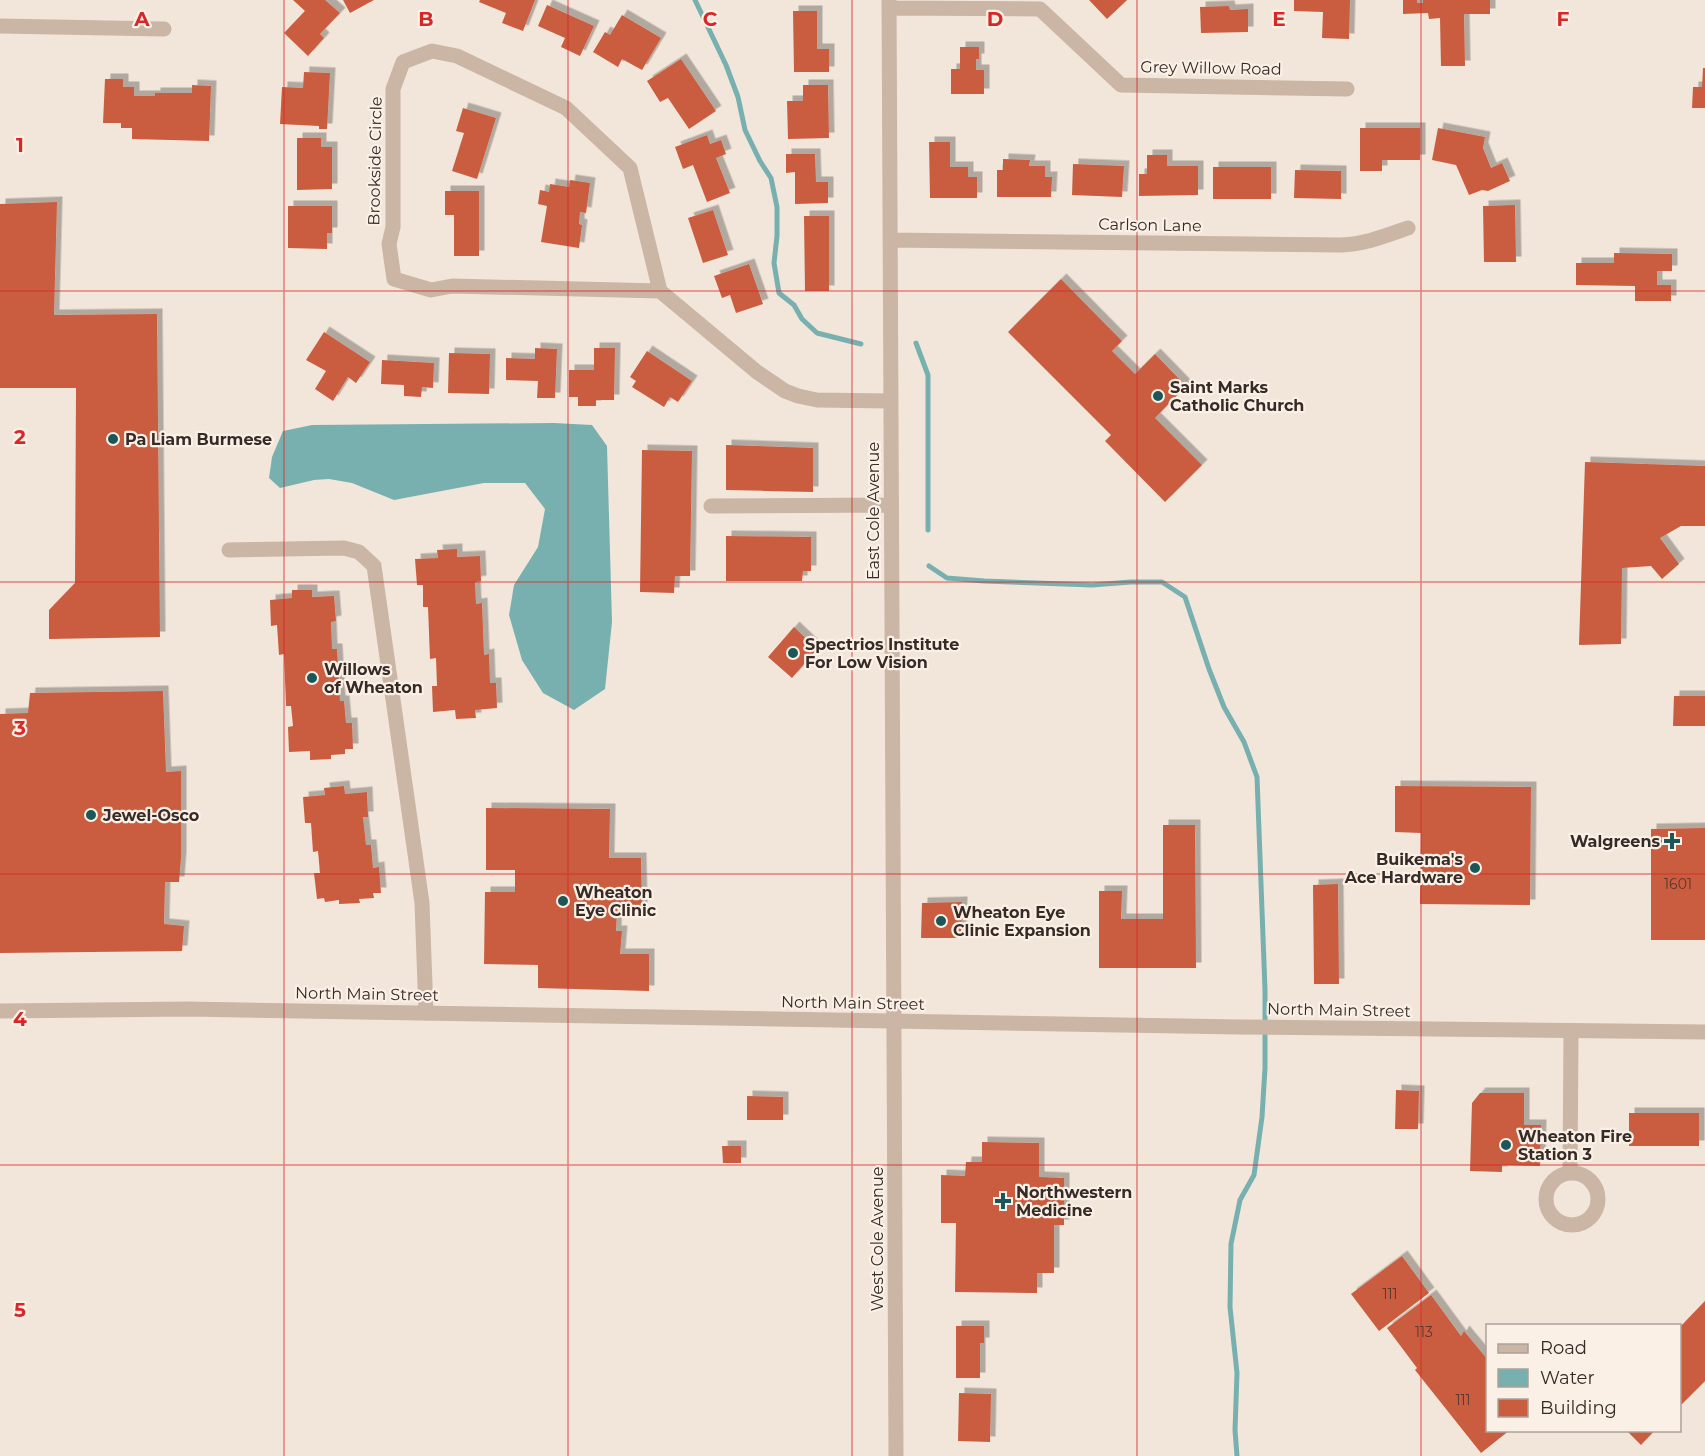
<svg xmlns="http://www.w3.org/2000/svg" width="1705" height="1456" font-family="Montserrat,sans-serif">
<style>
.water{fill:#78b0b0}
.lines{fill:none;stroke-linecap:round;stroke-linejoin:round}
.stream{stroke:#78b0b0;stroke-width:5}
.building{fill:#ca5d40;filter:url(#shadow)}
.minor{stroke:#cbb5a5;stroke-width:15}
.tertiary{stroke:#cbb5a5;stroke-width:15}
.grid{fill:none;stroke:#d62828;stroke-width:1.5;stroke-opacity:0.55}
.poi-dot{fill:#1b5759;stroke:#faf0e6;stroke-width:2}
.labels{text-anchor:middle;dominant-baseline:central;stroke-width:4.5;stroke-linejoin:round;paint-order:stroke}
.number-label{font-size:14px;fill:#5b382d}
.street-label{font-size:16px;fill:#362b27;stroke:#faf0e6}
.poi-label{font-size:16px;font-weight:bold;fill:#362b27;stroke:#faf0e6;text-anchor:start}
.grid-label{font-size:20px;text-anchor:middle;font-weight:bold;fill:#d62828;stroke:#faf0e6;stroke-width:4.5;stroke-linejoin:round;paint-order:stroke}
</style>
<defs>
<filter id="shadow"><feDropShadow dx="5.5" dy="-5.5" stdDeviation="0" flood-color="#0004"/></filter>
</defs>
<rect width="100%" height="100%" fill="#f2e6da"/>
<path class="water" d="M554,423L592,425L607,446L612,622L605,689L574,710L543,693L522,660L509,615L514,585L538,547L545,509L525,483H484L394,500L352,483L329,479L314,480L280,488L269,478L272,457L283,431L312,425Z"/>
<g class="lines">
<path class="stream" d="M695,0L726,65L738,97L745,130L760,161L771,178L777,207V236L774,263L779,293L794,305L802,319L817,333L861,344
M916,343L928,375V530
M929,566L947,578L984,581L1092,585L1131,582H1162L1185,597L1209,669L1224,707L1244,742L1257,777L1265,990V1068L1262,1117L1254,1175L1240,1200L1231,1244L1230,1307L1237,1373L1235,1430L1237,1456"/>
</g>
<path class="building" d="M293,0H325L340,13L320,34L324,38L308,56L284,33L305,11Z
M343,0H374L350,13Z
M480,0H535L523,31L502,23L506,13L479,2Z
M1089,0H1127L1107,19Z
M1294,0H1350L1349,39L1322,38L1323,12L1294,11Z
M1403,0H1417V3H1423V0H1490V14H1464L1465,66H1441L1440,18L1429,19L1428,13L1403,14Z
M547,5L594,26L580,56L561,47L565,38L538,26Z
M1229,6L1230,10L1248,9V32L1201,33L1200,7Z
M793,11H817V49H829V72H794Z
M622,15L661,38L642,70L622,59L618,67L593,52L605,32L610,35Z
M960,47H979V59H976V70H984V94H951V69H960Z
M681,59L716,111L689,129L668,98L660,102L647,81Z
M1703,68H1705V108H1692L1693,87H1702Z
M304,72L330,73L327,129H319V126L280,124L282,87L303,88Z
M105,79H123V87H134V96H155V93H192V85L211,86L209,141L132,139V128H121V123H103Z
M803,85H828L829,138L788,139L787,101H803Z
M463,108L496,118L477,179L452,171L464,133L456,131Z
M1360,128H1420V160H1382V171H1360Z
M1438,128L1485,137L1483,148L1491,168L1502,163L1510,181L1488,191L1482,190L1469,195L1456,165L1432,160Z
M707,135L710,144L721,140L726,154L716,158L730,193L707,202L693,165L683,169L675,147Z
M297,138H321V147H332V189L297,190Z
M929,142H950V167H968V177H977V198H930Z
M786,154H815L816,182H828V203L795,204V172L786,173Z
M1147,155H1167V166H1198V195L1139,196V174H1147Z
M1003,159L1030,160L1029,166H1045V177H1052L1051,197H997V170H1003Z
M1073,164L1124,166L1122,197L1072,195Z
M1213,167H1271V199H1213Z
M1295,170L1341,171V199L1294,198Z
M570,180L590,183L586,213L580,212L579,224L582,225L579,248L541,242L547,206L538,204L540,190L549,192L550,184L569,187Z
M445,191H479V256H454V215H445Z
M57,202L54,315L157,314L160,637L49,639V610L75,583L76,388H0V204Z
M1515,205L1516,262H1484L1483,206Z
M288,206H332V233H327V249L288,248Z
M713,210L728,255L703,263L688,218Z
M804,216H829V291H805Z
M1614,253L1672,254V271H1657V285H1671V301H1635V286L1576,285V263H1614Z
M749,264L763,304L736,313L730,295L722,298L714,276Z
M1061,279L1122,341L1112,351L1135,374L1155,354L1186,386L1155,418L1202,465L1165,502L1105,441L1111,435L1008,332Z
M324,332L370,362L356,383L348,377L333,401L315,389L326,371L306,360Z
M535,348L557,349L555,398H537L538,381L506,380V358L535,359Z
M594,348H615L614,400H596V406H578V397H569V370H594Z
M647,351L692,381L678,402L670,397L664,407L632,387L636,381L630,377Z
M449,353L490,354L489,394L448,393Z
M382,360L434,363L433,388L422,387L421,397L404,396V385L381,384Z
M726,445L813,448V492L726,490Z
M642,450L692,451L690,576H675L674,593L640,592Z
M1585,462L1705,466V526H1681L1660,538L1679,564L1662,579L1651,566L1622,568L1621,644L1579,645Z
M726,536L811,537V571H803L802,581H726Z
M457,549V557L480,556L481,581L475,582L476,604L482,603L484,655L489,654L490,683H496L497,708L475,710L476,718L456,719L455,710L433,712L432,686H437L436,658L430,659L428,607H423V585H417L415,559L438,558L437,550Z
M292,590H312V597L334,596L336,621L331,622L332,649H337L340,701H344L346,723H352L353,749H345V754L331,755V759L310,760V751L289,752L288,727L293,726L291,706H286L284,654L279,655L277,625L271,626L270,600L292,598Z
M794,627L817,649L792,678L768,657Z
M163,691L166,772L181,771V858L179,882H165L164,924L184,926L182,951L0,953V714L28,713L30,693Z
M1674,696H1705V726H1673Z
M344,786L345,794L367,792L368,817H363L366,845H371L373,868L379,867L381,893H373L374,898L359,899L360,903L339,904V900L325,902L324,898L317,899L314,873H320L318,851L313,852L311,823H305L303,797L325,795L324,788Z
M1395,786L1531,787L1530,905L1420,904L1421,833L1395,832Z
M486,808L610,809L609,858H641L642,909H617L616,931H622L620,954H649V991L538,988V965L484,964L485,892H515V870H486Z
M1163,825H1195L1196,968H1099V891H1122L1121,919H1163Z
M1705,828V940H1651V829Z
M1338,884L1339,984H1314L1313,885Z
M962,902L961,938H921L922,903Z
M1396,1090L1419,1091L1418,1129H1395Z
M1480,1093H1524V1125H1541L1540,1166L1502,1165V1172L1470,1171L1472,1103Z
M747,1096L783,1097V1120H747Z
M1629,1113H1699V1146H1629Z
M982,1142L1039,1143V1177L1064,1178V1225H1054V1273H1037V1293L955,1292L956,1223H941V1175L965,1176L966,1162H982Z
M722,1146H741V1163H723Z
M1402,1256L1429,1293L1379,1331L1351,1294Z
M1431,1295L1461,1336L1464,1331L1488,1360V1430H1510L1481,1453L1415,1370L1417,1368L1387,1328Z
M1705,1301V1381L1680,1406V1327Z
M956,1326H984V1343H980V1378H956Z
M959,1393L991,1394L990,1442L958,1441Z
M1626,1430H1655L1641,1445Z"/>
<g class="lines">
<path class="minor" d="M889,0L896,1456
M889,8L1040,9L1121,85L1347,89
M0,26L164,29
M890,240L1341,245C1365,244 1385,236 1408,228
M660,291L630,168L566,108L457,56L432,51L403,62L393,89V227L389,244L394,279L431,290L452,286L660,291L757,372L785,391L798,396L817,400L890,401
M711,506L891,505
M229,550L344,548L359,552L374,566L422,903L426,1013
M1570,1172L1571,1031
M1546 1199a26 26 0 1 1 52 0a26 26 0 1 1-52 0Z"/>
<path class="tertiary" d="M0,1011L188,1009L1240,1027L1705,1032"/>
</g>
<path class="grid" d="M284,0V1456M568,0V1456M852,0V1456M1137,0V1456M1421,0V1456M0,291H1705M0,582H1705M0,874H1705M0,1165H1705"/>
<g class="poi-dot">
<circle cx="1158" cy="396" r="6"/>
<circle cx="113" cy="439" r="6"/>
<circle cx="793" cy="653" r="6"/>
<circle cx="312" cy="678" r="6"/>
<circle cx="91" cy="815" r="6"/>
<path d="M1669 832h6v6h6v6h-6v6h-6v-6h-6v-6h6z"/>
<circle cx="1475" cy="868" r="6"/>
<circle cx="563" cy="901" r="6"/>
<circle cx="941" cy="921" r="6"/>
<circle cx="1506" cy="1145" r="6"/>
<path d="M1000 1192h6v6h6v6h-6v6h-6v-6h-6v-6h6z"/>
</g>
<g class="labels">
<g class="number-label">
<text x="1678" y="884">1601</text>
<text x="1390" y="1294">111</text>
<text x="1424" y="1332">113</text>
<text x="1463" y="1400">111</text>
</g>
<g class="street-label">
<text transform="translate(1211 68) rotate(1)">Grey Willow Road</text>
<text transform="translate(375 161) rotate(-89)">Brookside Circle</text>
<text transform="translate(1150 225) rotate(1)">Carlson Lane</text>
<text transform="translate(873 511) rotate(-90)">East Cole Avenue</text>
<text transform="translate(367 994) rotate(1)">North Main Street</text>
<text transform="translate(853 1003) rotate(1)">North Main Street</text>
<text transform="translate(1339 1010) rotate(1)">North Main Street</text>
<text transform="translate(877 1239) rotate(-90)">West Cole Avenue</text>
</g>
<g class="poi-label">
<text x="1170" y="387">Saint Marks<tspan x="1170" dy="18">Catholic Church</tspan></text>
<text x="125" y="439">Pa Liam Burmese</text>
<text x="805" y="644">Spectrios Institute<tspan x="805" dy="18">For Low Vision</tspan></text>
<text x="324" y="669">Willows<tspan x="324" dy="18">of Wheaton</tspan></text>
<text x="103" y="815">Jewel-Osco</text>
<text x="1660" y="841" text-anchor="end">Walgreens</text>
<text x="1463" y="859" text-anchor="end">Buikema's<tspan x="1463" dy="18">Ace Hardware</tspan></text>
<text x="575" y="892">Wheaton<tspan x="575" dy="18">Eye Clinic</tspan></text>
<text x="953" y="912">Wheaton Eye<tspan x="953" dy="18">Clinic Expansion</tspan></text>
<text x="1518" y="1136">Wheaton Fire<tspan x="1518" dy="18">Station 3</tspan></text>
<text x="1016" y="1192">Northwestern<tspan x="1016" dy="18">Medicine</tspan></text>
</g>
</g>
<g class="grid-label">
<text x="142" y="26">A</text>
<text x="426" y="26">B</text>
<text x="710" y="26">C</text>
<text x="995" y="26">D</text>
<text x="1279" y="26">E</text>
<text x="1563" y="26">F</text>
<text x="20" y="152">1</text>
<text x="20" y="444">2</text>
<text x="20" y="735">3</text>
<text x="20" y="1026">4</text>
<text x="20" y="1317">5</text>
</g>
<rect x="1486" y="1324" width="195" height="108" fill="#faf0e6" stroke="#aca19a" stroke-width="1.5"/>
<rect x="1498" y="1344" width="30" height="9" fill="#cbb5a5" stroke="#aca19a" stroke-width="1.5"/>
<text x="1540" y="1354" font-size="18" fill="#362b27">Road</text>
<rect x="1498" y="1369" width="30" height="18" fill="#78b0b0" stroke="#aca19a" stroke-width="1.5"/>
<text x="1540" y="1384" font-size="18" fill="#362b27">Water</text>
<rect x="1498" y="1399" width="30" height="18" fill="#ca5d40" stroke="#aca19a" stroke-width="1.5"/>
<text x="1540" y="1414" font-size="18" fill="#362b27">Building</text>
</svg>
